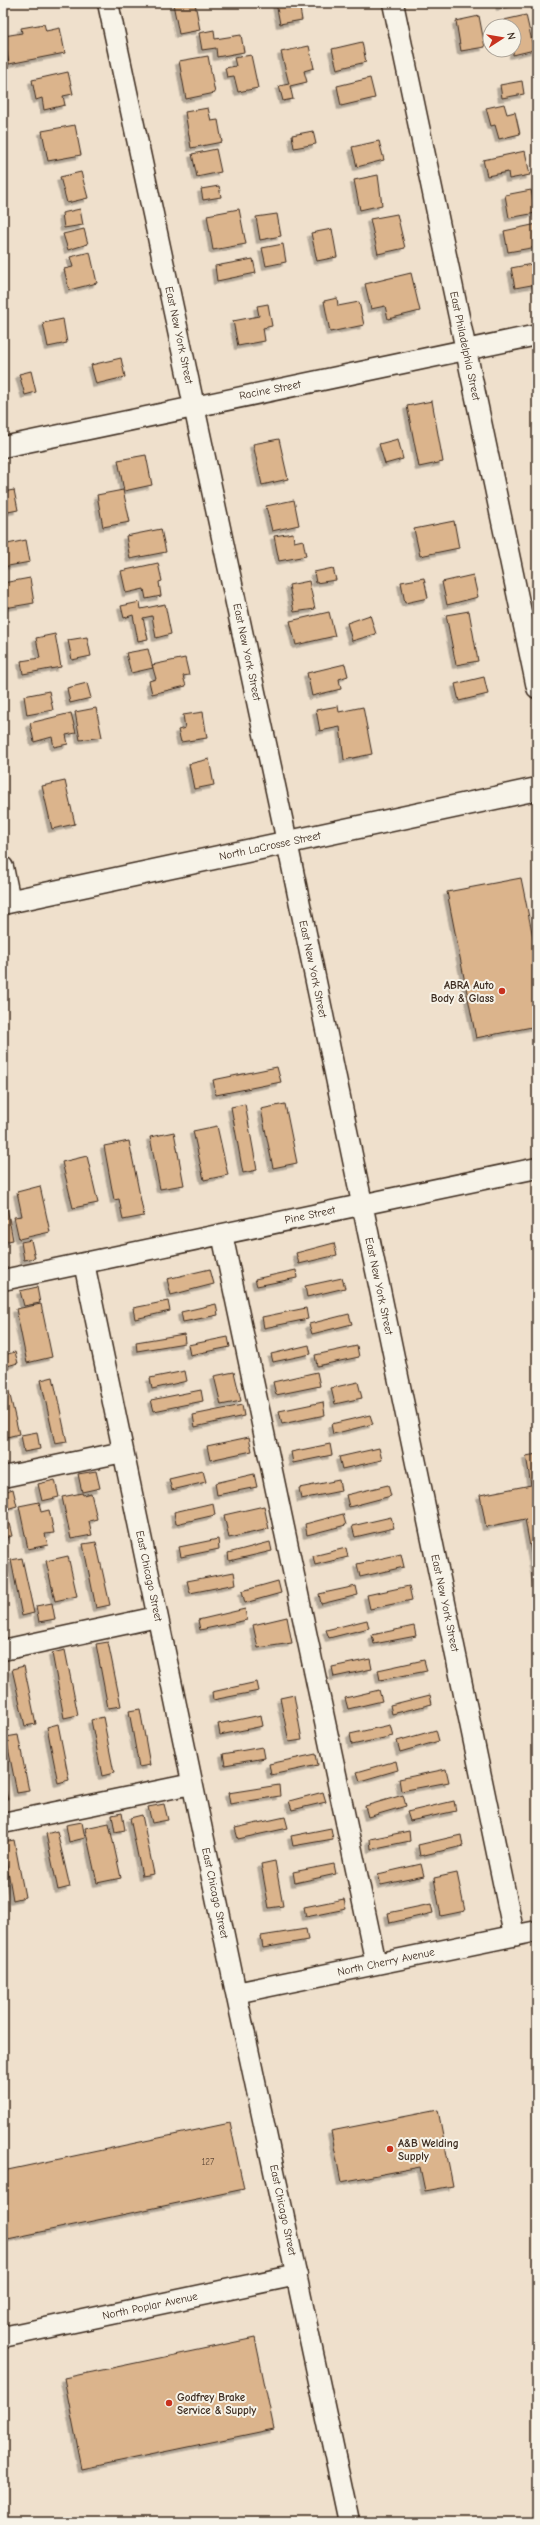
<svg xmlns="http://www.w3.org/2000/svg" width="540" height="2525" font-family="'Comic Neue',sans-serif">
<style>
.building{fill:#dbb48c;stroke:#3b2a1e;filter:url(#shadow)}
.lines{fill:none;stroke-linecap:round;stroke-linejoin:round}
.minor-casing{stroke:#3b2a1e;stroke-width:23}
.secondary-casing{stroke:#3b2a1e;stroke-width:25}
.minor{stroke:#f7f3e8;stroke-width:20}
.secondary{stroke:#f7f3e8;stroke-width:22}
.poi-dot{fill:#c8321e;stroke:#f7f3e8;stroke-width:1.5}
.labels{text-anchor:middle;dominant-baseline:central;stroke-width:4;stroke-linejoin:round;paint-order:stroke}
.number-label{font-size:9px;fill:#634c3a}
.street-label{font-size:11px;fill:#3b2a1e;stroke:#f7f3e8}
.poi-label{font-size:11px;font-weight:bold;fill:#3b2a1e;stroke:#f7f3e8;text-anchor:start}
</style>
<defs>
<filter id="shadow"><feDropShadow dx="-3.5" dy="3.5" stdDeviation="0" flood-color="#0004"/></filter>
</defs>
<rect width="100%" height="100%" fill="#efe0cc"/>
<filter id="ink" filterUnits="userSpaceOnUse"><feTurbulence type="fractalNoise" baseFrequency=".025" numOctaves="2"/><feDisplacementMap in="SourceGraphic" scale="8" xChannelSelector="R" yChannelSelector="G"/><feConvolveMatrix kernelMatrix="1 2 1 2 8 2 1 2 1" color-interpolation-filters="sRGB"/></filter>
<g filter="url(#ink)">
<path class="building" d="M195,3L200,30L179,34L173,4Z
M276,3H299L302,20L280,24Z
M499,3H515L500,7Z
M526,15L534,50L513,55L514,26H505L504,20Z
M479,16L485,47L461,51L456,21Z
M44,24L46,31L60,28L65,53L9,64L4,36L22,33L21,28Z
M214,30L215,39L241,35L244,52L217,57L216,48L202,50L199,33Z
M362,42L366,62L337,69L332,49Z
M309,46L314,68L304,71L307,82L290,86L293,99L283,101L279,86L289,84L281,52Z
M251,55L258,88L238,92L234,76L227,77L225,68L236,66L234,58Z
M208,56L215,93L186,99L179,61Z
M68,72L73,94L63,96L65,105L44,110L42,98L36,100L32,80Z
M370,78L375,98L341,106L337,86Z
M522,81L524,94L502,98L500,85Z
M504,104L507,114L515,112L520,134L499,139L495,125L491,126L486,108Z
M208,108L211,121L218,120L222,142L191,148L185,112Z
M75,125L81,155L48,161L42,131Z
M313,131L316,144L294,148L292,135Z
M379,141L384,160L357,167L352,147Z
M216,149L221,172L197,177L192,154Z
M525,151L530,175L509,179L508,172L487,176L483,160Z
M81,172L88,198L67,203L60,177Z
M378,175L382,205L360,210L354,180Z
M219,186L221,197L203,200L201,189Z
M531,190L536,213L509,218L505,195Z
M80,209L83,225L64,228L62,213Z
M239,209L246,244L213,250L207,215Z
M277,214L281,236L260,240L256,217Z
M397,214L405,248L378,254L370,219Z
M537,224V247L508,252L504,231Z
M84,229L88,244L68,250L63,234Z
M332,229L337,257L317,261L311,233Z
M283,244L286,262L266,266L262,248Z
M90,252L97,283L69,290L64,269L73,267L70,257Z
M253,259L256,273L217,281L215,266Z
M537,263V284L515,288L511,268Z
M411,273L420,311L388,319L385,306L371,309L365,284Z
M337,298L338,306L359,302L364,325L330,332L324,301Z
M268,304L272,326L263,328L265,341L238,346L233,321L259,316L257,306Z
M63,319L67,343L48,347L43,323Z
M121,358L125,377L96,384L91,365Z
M31,371L36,392L25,395L19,374Z
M432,401L443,462L419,467L407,406Z
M279,439L288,479L262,485L253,444Z
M398,439L403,459L385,464L379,444Z
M146,455L152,485L124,491L118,460Z
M14,490L18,510L3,513V492Z
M123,490L130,522L103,527L97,495Z
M294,500L299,525L272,531L266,506Z
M454,521L459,548L420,556L414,529Z
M161,529L166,552L130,559L126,536Z
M293,533L294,542L303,540L306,556L279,561L274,536Z
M26,540L30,562L3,567V545Z
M158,563L162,581L159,582L161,596L146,599L144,589L126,593L121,571Z
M333,568L336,580L316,583L314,572Z
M473,575L478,597L447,605L442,582Z
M30,578L34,603L5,608L3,583Z
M424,578L428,598L405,603L401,582Z
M309,581L315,609L294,612L289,585Z
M140,602L141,609L165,604L171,634L156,638L152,616L143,618L148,639L138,641L133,615L124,618L121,606Z
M469,611L478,661L456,665L446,615Z
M329,612L335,636L296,645L290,621Z
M370,615L376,634L352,641L347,623Z
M55,634L61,667L23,674L21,661L40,658L36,638Z
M87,637L91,656L72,660L68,640Z
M148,649L153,668L131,673L126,653Z
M185,658L189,675L183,676L186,686L152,694L149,681L156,679L152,665Z
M345,664L348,676L339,679L341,689L312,696L307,673Z
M484,677L488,694L459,701L455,684Z
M87,683L91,698L70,703L67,688Z
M49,691L53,710L27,715L24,696Z
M338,706L339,712L363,707L372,754L344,760L340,727L320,731L316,710Z
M96,708L102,737L80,740L75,712Z
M203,712L207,738L181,742L178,730L185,728L183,715Z
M71,713L76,733L66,735L68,744L54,747L52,737L34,742L30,723Z
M209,759L214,785L194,789L189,764Z
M65,781L75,824L52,829L42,786Z
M521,878L537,957V1026L476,1038L447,892Z
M277,1067L281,1082L216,1095L213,1080Z
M245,1104L257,1170L243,1173L231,1107Z
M285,1104L297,1163L273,1168L261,1109Z
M217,1126L228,1175L204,1180L193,1131Z
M174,1132L184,1185L160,1189L150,1137Z
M129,1141L144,1216L123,1220L119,1199L114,1200L104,1146Z
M87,1156L98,1203L73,1208L62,1162Z
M40,1186L50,1232L19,1239L14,1217L22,1216L17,1192Z
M6,1202L13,1240L3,1242V1203Z
M31,1240L35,1258L24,1260L21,1242Z
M334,1243L337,1255L299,1264L296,1253Z
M210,1269L214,1284L171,1295L167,1279Z
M296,1270L297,1278L257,1286L255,1279Z
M342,1278L345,1288L307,1297L305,1286Z
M37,1287L40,1303L24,1306L20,1291Z
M168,1301L170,1311L135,1319L133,1308Z
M41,1304L52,1357L27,1363L16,1309Z
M216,1304L218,1315L183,1322L181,1312Z
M306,1308L308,1319L264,1328L262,1317Z
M349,1314L352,1324L312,1334L309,1324Z
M184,1334L185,1343L137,1351L136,1342Z
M228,1337L230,1347L190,1355L188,1345Z
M309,1345L311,1354L273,1362L271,1354Z
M357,1346L359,1357L317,1366L315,1355Z
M3,1351L4,1355L15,1352L18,1363L7,1366L8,1372L3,1373Z
M185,1371L187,1381L152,1389L150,1378Z
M234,1372L241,1401L221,1405L214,1376Z
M317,1372L320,1386L276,1395L273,1382Z
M53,1377L67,1442L55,1444L41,1380Z
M358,1382L362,1398L335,1404L331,1388Z
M8,1387L19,1434L3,1438V1388Z
M201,1390L203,1401L154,1411L151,1400Z
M323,1402L325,1415L282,1424L279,1411Z
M242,1405L244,1416L195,1427L193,1415Z
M370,1415L373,1424L333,1434L331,1424Z
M37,1432L40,1449L24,1452L21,1435Z
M249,1437L252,1451L210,1460L207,1446Z
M330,1444L332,1455L293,1463L291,1452Z
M379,1448L382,1460L342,1469L339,1457Z
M537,1454V1585L525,1519L486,1527L480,1495L531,1485L526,1456Z
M96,1471L100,1488L82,1492L78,1474Z
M203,1471L206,1482L172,1490L169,1479Z
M254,1474L257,1487L217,1495L215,1483Z
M55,1480L59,1497L42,1501L38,1484Z
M339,1480L341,1491L301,1499L299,1488Z
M388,1485L391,1496L349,1507L346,1495Z
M13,1489L17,1506L3,1510V1492Z
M82,1493L83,1495L91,1493L97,1519L89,1521L92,1535L71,1539L62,1497Z
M39,1502L41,1512L49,1510L54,1533L45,1534L48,1545L28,1549L19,1506Z
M213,1503L215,1515L176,1524L174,1512Z
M264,1506L269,1529L229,1538L224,1515Z
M343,1514L346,1525L307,1535L305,1524Z
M391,1517L394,1528L355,1537L352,1526Z
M8,1519L12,1536L4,1538L7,1552L3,1553V1520Z
M218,1539L219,1549L181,1557L179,1547Z
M96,1542L110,1605L96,1608L83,1544Z
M270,1542L272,1551L229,1561L228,1553Z
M346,1548L348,1557L315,1565L313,1556Z
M401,1554L404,1567L360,1577L357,1564Z
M68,1556L77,1596L55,1601L46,1561Z
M22,1558L34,1613L22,1616L11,1560Z
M234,1572L236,1584L190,1593L187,1581Z
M278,1581L281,1593L245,1603L242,1591Z
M356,1586L358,1595L321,1604L319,1594Z
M409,1586L412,1600L370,1609L367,1595Z
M52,1603L55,1619L39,1622L36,1606Z
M245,1609L247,1620L200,1630L198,1620Z
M287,1617L292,1643L258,1648L253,1625Z
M367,1620L369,1628L329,1638L326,1630Z
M414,1626L416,1636L374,1644L372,1635Z
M108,1642L121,1706L108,1708L96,1644Z
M65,1650L78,1715L64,1718L52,1653Z
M370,1659L372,1669L334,1677L332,1667Z
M424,1660L427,1671L380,1680L378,1670Z
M24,1666L36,1724L25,1726L12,1669Z
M257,1682L259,1691L213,1700L212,1692Z
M379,1690L382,1701L348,1709L345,1698Z
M294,1695L302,1740L289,1742L280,1698Z
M430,1695L432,1704L392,1714L390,1705Z
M140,1709L150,1765L139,1767L129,1711Z
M261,1715L263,1726L220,1735L218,1724Z
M103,1717L114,1773L102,1776L91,1720Z
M58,1724L69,1780L58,1783L47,1727Z
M390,1725L393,1736L352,1745L350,1734Z
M436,1730L439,1741L400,1752L397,1741Z
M18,1735L29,1791L17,1793L6,1737Z
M262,1747L264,1758L225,1765L223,1754Z
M316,1754L318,1765L271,1775L269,1764Z
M396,1761L398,1770L360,1781L357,1772Z
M446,1769L449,1782L401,1791L399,1779Z
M3,1782L8,1799H3Z
M279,1785L280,1796L230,1804L228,1793Z
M323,1792L326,1802L292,1810L289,1801Z
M403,1795L406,1806L368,1817L365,1806Z
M454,1801L456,1811L410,1821L407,1812Z
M164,1804L168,1820L152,1823L148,1807Z
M122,1813L125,1830L115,1832L112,1815Z
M142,1815L154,1874L142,1876L130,1818Z
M285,1817L288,1828L238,1839L235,1828Z
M82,1822L85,1838L69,1842L66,1825Z
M109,1823L121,1878L97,1883L85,1828Z
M331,1828L333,1839L293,1846L291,1836Z
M57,1831L70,1887L58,1890L46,1834Z
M409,1831L410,1841L371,1849L370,1839Z
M461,1835L463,1846L420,1856L418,1845Z
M14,1840L25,1897L13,1900L3,1842Z
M275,1861L283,1906L269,1908L261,1864Z
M334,1864L336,1874L295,1883L293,1872Z
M421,1864L424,1876L381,1885L378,1874Z
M457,1873L465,1911L441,1916L434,1878Z
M344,1899L346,1909L306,1917L304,1907Z
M431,1904L433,1913L390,1923L388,1913Z
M306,1929L308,1940L263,1948L261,1936Z
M438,2110L453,2186L425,2191L420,2167L341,2182L331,2131Z
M230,2123L244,2189L3,2240V2171Z
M255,2338L274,2429L82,2469L64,2378Z"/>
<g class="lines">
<g class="minor-casing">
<path id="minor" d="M108,3L287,842L514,1935
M393,3L537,688
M3,447L537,335
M3,867L10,901
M222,1234L376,1964
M84,1263L236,1993L349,2522
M3,1280L537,1168
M3,1477L123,1452
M3,1650L157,1617
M3,1823L192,1784
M236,1993L537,1931
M3,2337L297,2275"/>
</g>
<g class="secondary-casing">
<path id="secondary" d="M3,903L537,789"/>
</g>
<use href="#minor" class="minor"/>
<use href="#secondary" class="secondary"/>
</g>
</g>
<g class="poi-dot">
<circle cx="502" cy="991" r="4"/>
<circle cx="390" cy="2149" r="4"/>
<circle cx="169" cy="2403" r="4"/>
</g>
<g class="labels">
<g class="number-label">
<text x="208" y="2162">127</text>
</g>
<g class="street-label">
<text transform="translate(179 335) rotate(78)">East New York Street</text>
<text transform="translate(465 346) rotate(78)">East Philadelphia Street</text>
<text transform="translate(270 390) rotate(-11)">Racine Street</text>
<text transform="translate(247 652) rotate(78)">East New York Street</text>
<text transform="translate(270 846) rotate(-12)">North LaCrosse Street</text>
<text transform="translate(313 969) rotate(78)">East New York Street</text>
<text transform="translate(310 1215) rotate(-12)">Pine Street</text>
<text transform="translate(379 1286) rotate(78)">East New York Street</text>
<text transform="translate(149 1576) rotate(78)">East Chicago Street</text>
<text transform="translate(445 1603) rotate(78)">East New York Street</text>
<text transform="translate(215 1893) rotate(78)">East Chicago Street</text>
<text transform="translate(386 1962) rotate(-12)">North Cherry Avenue</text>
<text transform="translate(283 2210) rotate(78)">East Chicago Street</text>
<text transform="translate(150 2306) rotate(-12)">North Poplar Avenue</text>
</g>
<g class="poi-label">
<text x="494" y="985" text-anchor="end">ABRA Auto<tspan x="494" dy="13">Body &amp; Glass</tspan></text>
<text x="398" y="2143">A&amp;B Welding<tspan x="398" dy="13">Supply</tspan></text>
<text x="177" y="2397">Godfrey Brake<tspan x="177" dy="13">Service &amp; Supply</tspan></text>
</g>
</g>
<rect width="540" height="2525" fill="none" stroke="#f7f3e8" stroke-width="16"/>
<rect x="8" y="8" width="524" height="2509" fill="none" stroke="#3b2a1e" stroke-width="1.5" filter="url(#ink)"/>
<g transform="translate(502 38) rotate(78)"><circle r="19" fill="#f7f3e8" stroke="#aca397"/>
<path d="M0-3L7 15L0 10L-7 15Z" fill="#c8321e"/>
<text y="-6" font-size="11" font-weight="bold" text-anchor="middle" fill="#3b2a1e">N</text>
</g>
</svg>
